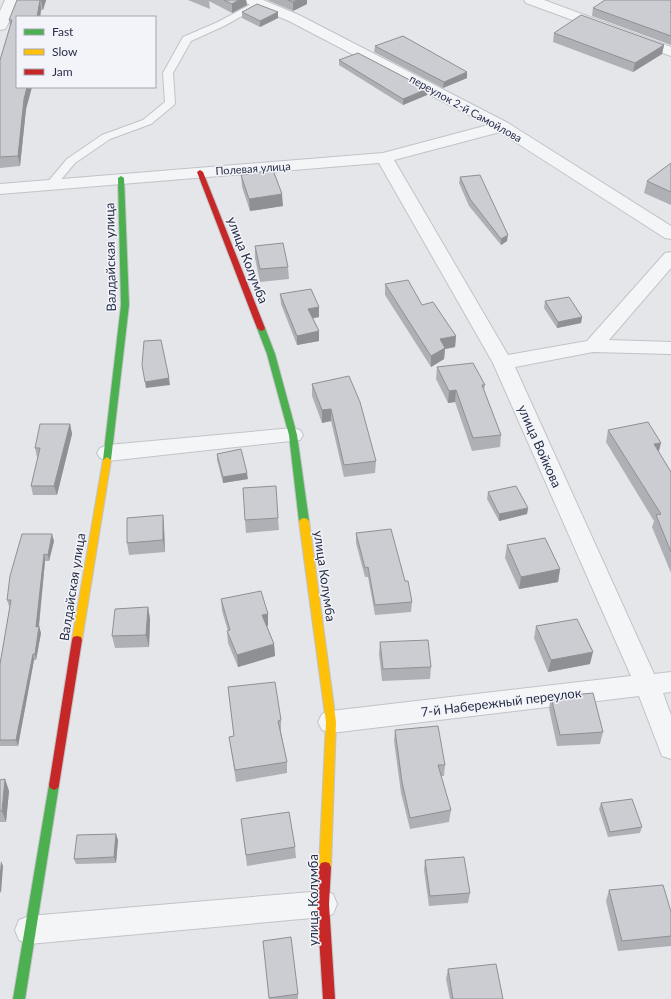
<svg xmlns="http://www.w3.org/2000/svg" width="671" height="999" font-family="Lato,sans-serif">
<style>
.lines{fill:none;stroke-linecap:round;stroke-linejoin:round}
.lane-casing{stroke:#c1c3c8;stroke-width:2}
.street-casing{stroke:#c1c3c8;stroke-width:2}
.fast-casing{stroke:#c1c3c8;stroke-width:2}
.slow-casing{stroke:#c1c3c8;stroke-width:2}
.jam-casing{stroke:#c1c3c8;stroke-width:2}
.lane{fill:#f4f5f7;fill-rule:evenodd}
.street{fill:#f4f5f7;fill-rule:evenodd}
.fast{fill:#4caf50;fill-rule:evenodd}
.slow{fill:#ffc107;fill-rule:evenodd}
.jam{fill:#c62828;fill-rule:evenodd}
.wall{fill:#afb0b5}
.shaded-wall{fill:#8f9093}
.building{fill:#cccdd2;stroke:#8f9093}
.labels{text-anchor:middle;dominant-baseline:central;stroke-width:3;stroke-linejoin:round;paint-order:stroke}
.far-street-label{font-size:11px;fill:#282f47;stroke:#f2f4f9}
.street-label{font-size:13px;fill:#282f47;stroke:#f2f4f9}
</style>
<rect width="100%" height="100%" fill="#e4e6ea"/>
<g class="lines">
<g class="lane-casing">
<path id="lane" d="M259,0L264,3L262,5L224,26L191,41L173,73L175,103L174,105L151,124L110,139L75,163L54,188H46L44,186L46,184L67,159L102,135L143,120L165,102L163,73L183,37L218,22Z"/>
</g>
<g class="street-casing">
<path id="street" d="M5,0H19L7,26L5,29L0,30V11Z
M244,0H263L299,15L508,123L671,226V239L665,238L500,132L394,160L508,355L587,341L665,253L671,252V268L609,340L671,342V354L593,352L515,367L654,674L671,672V692L663,693L671,715V759L662,756L639,696L331,733L322,730L318,722L322,714L331,711L631,676L493,363L379,163L0,194V184L383,153L488,125L289,21L246,3Z
M524,0H544L671,47V56L526,3Z
M293,428L300,430L303,435L300,440L108,461L100,458L97,453L100,448L108,445Z
M323,891L333,894L337,904L333,914L323,917L29,944L19,940L15,930L19,920L29,916Z"/>
</g>
<g class="fast-casing">
<path id="fast" d="M121,176L124,178L129,305L111,460L107,463L103,460L121,305L118,178Z
M261,325L265,328L275,354L297,435L309,521L307,523H301L299,521L289,435L267,354L257,328Z
M54,780L58,782L59,785L25,999H13L49,785L50,782Z"/>
</g>
<g class="slow-casing">
<path id="slow" d="M107,457L111,460L82,640L81,643L77,644L73,643L72,640L103,460Z
M304,518L307,519L309,521L336,722L331,867L329,871L325,872L321,871L319,867L326,722L299,521L301,519Z"/>
</g>
<g class="jam-casing">
<path id="jam" d="M200,170L203,172L265,328L264,330L261,331L257,328L197,172Z
M77,636L81,637L82,640L59,785L58,788L54,790L50,788L49,785L72,640L73,637Z
M325,862L329,863L331,867L329,904L335,999H323L317,904L319,867L321,863Z"/>
</g>
<use href="#lane" class="lane"/>
<use href="#street" class="street"/>
<use href="#fast" class="fast"/>
<use href="#slow" class="slow"/>
<use href="#jam" class="jam"/>
</g>
<path class="wall" d="M17,0H46L43,10H41L40,17H17V87H32L26,109L20,166L0,168V60L10,26L9,20Z
M188,0H246L247,5L232,13L209,1L210,9Z
M267,0H307V4L293,11Z
M671,0V45L592,16L593,8Z
M242,12H278V18L260,27L242,18Z
M554,33L664,45L662,54L633,72L553,42Z
M375,46L467,72V78L443,88L374,52Z
M339,60L427,95L403,105L339,65Z
M671,163V205L644,193L647,181Z
M241,175L283,206L250,211L242,187Z
M460,177L507,241L501,245L469,206L459,183Z
M255,246L288,267L289,279L260,282L255,258Z
M385,284L422,305L456,336L455,347L445,349L444,359L431,367L385,295Z
M280,294L319,307V317L313,318L319,331V341L297,345L281,304Z
M545,301L582,317L581,323L557,328L544,308Z
M437,367L485,385L484,390L501,435L500,447L472,451L455,402L448,403L436,379Z
M312,384L376,461L375,473L344,477L331,421L322,423L312,396Z
M70,424L72,434L57,495H33L31,486L38,457H37L35,448Z
M608,430L658,451L671,472V573L652,527L654,521L606,442Z
M217,454L248,479L223,483L217,460Z
M488,492L528,508L527,514L499,521L487,499Z
M163,515L164,527L165,552L129,555L127,543Z
M278,518L279,530L246,533L245,520Z
M356,533L405,581L412,602L411,612L375,615L368,577H365L356,543Z
M54,541L49,561H45L39,627L41,633L36,660H34L18,746H0V664L10,606H9L7,600Z
M507,545L560,569L558,582L519,589L505,558Z
M221,599L268,626H267L274,644L275,656L238,667L228,643L227,631H228L222,611Z
M148,607L150,619L149,647L115,648L112,636Z
M536,626L590,664L548,672L534,638Z
M380,642L431,667L430,679L382,681L379,654Z
M228,687L281,720V732L287,762V773L236,782L231,749L229,737H234Z
M551,697L603,732L600,744L557,746L549,708Z
M395,730L445,765L444,776H441L451,810L449,822L410,829L401,793L394,741Z
M5,779L9,791L6,822H0V780Z
M601,803L642,827L640,833L608,837L599,809Z
M241,819L295,847L296,858L247,866Z
M118,840L116,863L76,864L74,859Z
M425,860L470,893L468,903L429,906L424,870Z
M609,890L671,912V946L618,951L606,901Z
M263,941L298,994V999H269Z
M448,969L503,999H450L446,979Z"/>
<path class="shaded-wall" d="M40,0L41,10L40,17H37Z
M41,0H46L43,10Z
M239,0H246L247,5L232,13V4Z
M297,0H307V4L293,11V2Z
M278,12V18L260,27V21Z
M664,45L662,54L633,72L635,63Z
M467,72V78L443,88L444,82Z
M27,87H32L26,109L20,166L18,156L24,99Z
M427,89V95L403,105V99Z
M282,194L283,206L250,211L249,199Z
M508,235L507,241L501,245V239Z
M319,307V317L309,319L308,309Z
M582,317L581,323L557,328L558,322Z
M319,331V341L297,345V336Z
M456,336L455,347L445,349L444,359L431,367V356L440,339Z
M169,378L170,385L146,388L145,382Z
M456,390L455,402L448,403L449,391Z
M331,409V421L322,423V410Z
M70,424L72,434L57,495L54,486Z
M661,443L658,455L654,444Z
M247,473L248,479L223,483V477Z
M528,508L527,514L499,521V514Z
M163,515L164,527L165,552L163,540Z
M52,534L54,541L49,561L48,555Z
M44,554L45,561L38,633L36,627Z
M560,569L558,582L519,589L521,577Z
M148,607L150,619L149,647L146,635Z
M268,614V626L263,627L262,615Z
M39,626L41,633L36,660L35,654Z
M274,644L275,656L238,667L237,655Z
M593,652L590,664L548,672L551,660Z
M33,654L34,660L18,746L16,740Z
M5,779L9,791L6,822L2,811Z
M116,834L118,840L116,863L114,857Z
M1,861L3,866L1,893L0,891V871Z"/>
<path class="building" d="M17,0H41H40L37,17H17V87H27L24,99L18,156L0,157V60L12,20H9Z
M224,0H239L232,4Z
M288,0H297L293,2Z
M605,0H671V12H670L671,13V36L593,8Z
M257,4L278,12L260,21L242,12Z
M581,15L664,45L635,63L554,33Z
M403,36L467,72L444,82L375,46Z
M358,53L427,89L403,99L339,60Z
M671,163V192L647,181Z
M273,170L282,194L249,199L241,175Z
M480,175L508,235L501,239L470,199L460,177Z
M283,243L288,267L260,269L255,246Z
M408,280L422,305L433,302L456,336L440,339L445,348L431,356L385,284Z
M311,289L319,307L308,309L319,331L297,336L280,294Z
M569,297L582,317L558,322L545,301Z
M161,340L169,378L145,382L142,365L144,341Z
M473,363L485,385H482L501,435L473,438L456,390L449,391L437,367Z
M349,376L360,402L376,461L344,465L331,409L322,410L312,384Z
M648,422L661,443L654,444L671,472V552L656,515L661,514L608,430Z
M40,424H70L54,486H31L40,448H35Z
M241,449L247,473L223,477L217,454Z
M276,486L278,518L245,520L243,488Z
M516,486L528,508L499,514L488,492Z
M163,515V540L127,543V518Z
M391,529L405,581H408L412,602L375,605L368,567L365,568L356,533Z
M22,534H52L48,555L44,554L36,627L39,626L35,654H33L16,740H0V664L11,600H7L10,576Z
M545,538L560,569L521,577L507,545Z
M261,591L268,614L262,615L274,644L237,655L227,631L230,630L221,599Z
M148,607L146,635L112,636L115,609Z
M577,619L593,652L551,660L536,626Z
M428,640L431,667L383,669L380,642Z
M275,682L281,720L278,721L287,762L235,770L229,737L234,736L228,687Z
M593,693L603,732L560,735L551,697Z
M438,726L445,765H438L451,810L410,818L402,782L395,730Z
M5,779L2,811H0V780Z
M632,799L642,827L610,832L601,803Z
M289,812L295,847L246,855L241,819Z
M116,834L114,857L74,859L77,835Z
M464,857L470,893L430,896L425,860Z
M663,885L671,912V936L622,941L609,890Z
M291,937L298,994L269,998L263,941Z
M496,964L503,999H453L448,969Z"/>
<g class="labels">
<g class="far-street-label">
<text transform="translate(466 108) rotate(29)">переулок 2-й Самойлова</text>
<text transform="translate(253 168) rotate(-4)">Полевая улица</text>
</g>
<g class="street-label">
<text transform="translate(110 257) rotate(-91)">Валдайская улица</text>
<text transform="translate(248 260) rotate(69)">улица Колумба</text>
<text transform="translate(540 446) rotate(66)">улица Войкова</text>
<text transform="translate(325 576) rotate(82)">улица Колумба</text>
<text transform="translate(72 587) rotate(-81)">Валдайская улица</text>
<text transform="translate(501 702) rotate(-7)">7-й Набережный переулок</text>
<text transform="translate(313 900) rotate(-90)">улица Колумба</text>
</g>
</g>
<rect x="16" y="16" width="140" height="72" fill="#f2f4f9" stroke="#a1a5b2"/>
<rect x="24" y="29" width="20" height="6" fill="#4caf50" stroke="#a1a5b2"/>
<text x="52" y="36" font-size="12" fill="#282f47">Fast</text>
<rect x="24" y="49" width="20" height="6" fill="#ffc107" stroke="#a1a5b2"/>
<text x="52" y="56" font-size="12" fill="#282f47">Slow</text>
<rect x="24" y="69" width="20" height="6" fill="#c62828" stroke="#a1a5b2"/>
<text x="52" y="76" font-size="12" fill="#282f47">Jam</text>
</svg>
